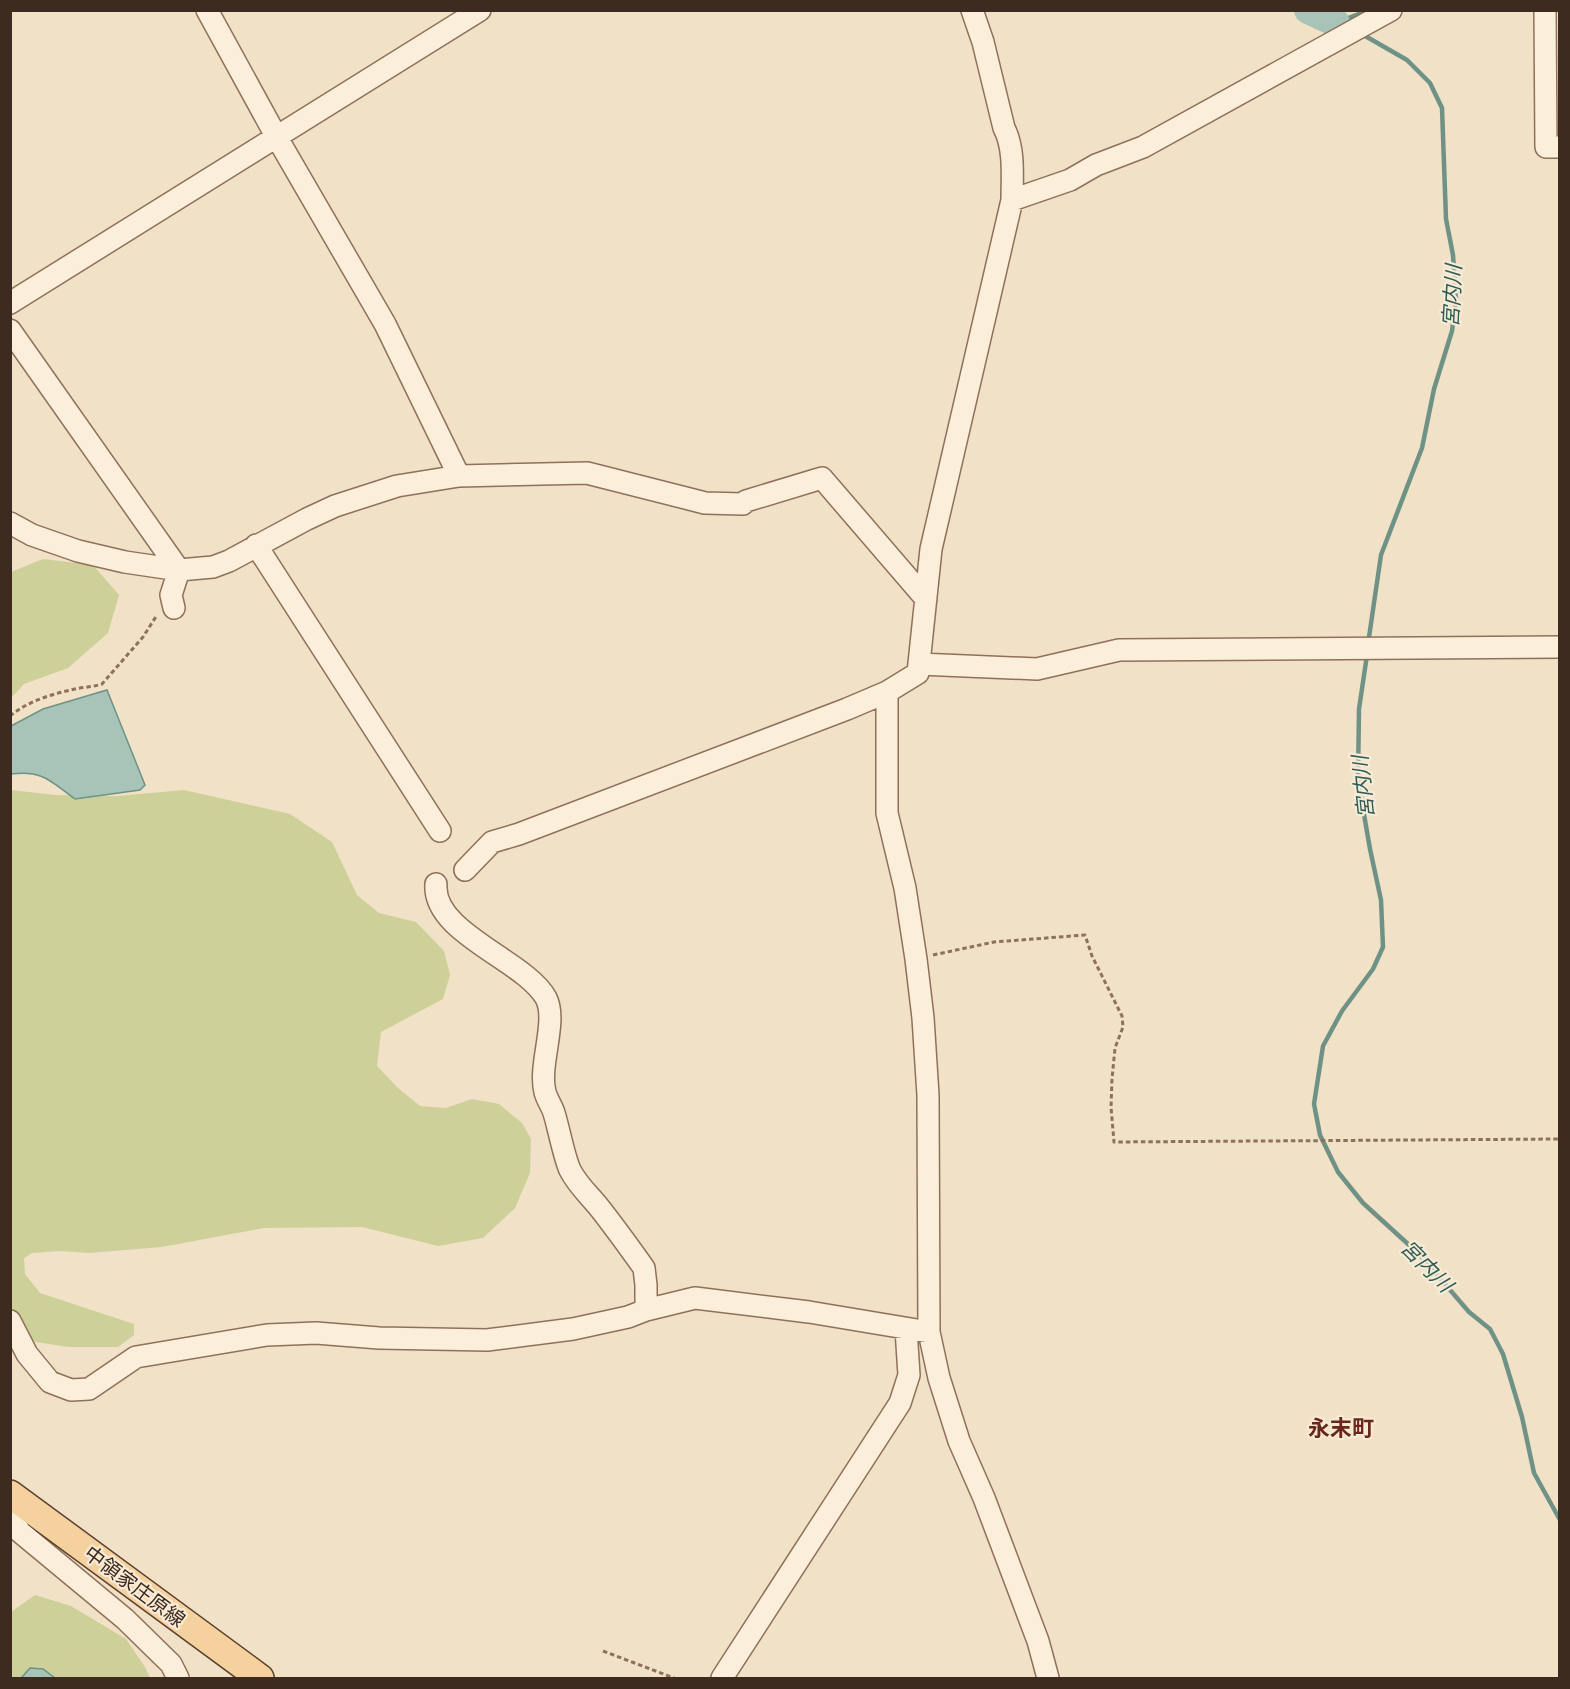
<svg xmlns="http://www.w3.org/2000/svg" width="1570" height="1689" font-family="Merriweather,'Noto Sans JP',serif">
<style>
.green{fill:#ced099}
.water{fill:#a8c4b9;stroke:#6d9387;stroke-width:1.5}
.lines{fill:none;stroke-linecap:round;stroke-linejoin:round}
.stream{stroke:#6d9387;stroke-width:4.5}
.river{stroke:#a8c4b9;stroke-width:28}
.minor-casing{stroke:#8e715a;stroke-width:24}
.major-casing{stroke:#5b402f;stroke-width:30}
.path{stroke:#8e715a;stroke-width:3;stroke-dasharray:4.5 3;stroke-linecap:butt}
.minor{stroke:#fbeeda;stroke-width:21}
.major{stroke:#f5d29d;stroke-width:27}
.labels{text-anchor:middle;dominant-baseline:central;stroke-width:4.5;stroke-linejoin:round;paint-order:stroke}
.street-label{font-size:20px;fill:#3d2b1f;stroke:#f8ebd6}
.water-label{font-size:21px;font-style:italic;fill:#2d5d56;stroke:#f8ebd6}
.quarter-label{font-size:22px;font-weight:bold;fill:#6c261c;stroke:#f8ebd6}
</style>
<rect width="100%" height="100%" fill="#f1e1c6"/>
<path class="green" d="M43,559L93,565L119,595L108,633L68,668L24,684L11,698V572Z
M11,790L55,795L117,796L184,790L290,814L332,842L357,895L379,913L416,922L444,951L450,975L443,999L381,1032L377,1066L398,1088L420,1106L446,1108L472,1099L499,1104L522,1123L531,1139L530,1173L515,1208L483,1238L438,1246L362,1227L264,1228L162,1247L89,1253L60,1251L32,1253L24,1258L25,1274L40,1293L134,1324V1335L118,1347H68L17,1339L11,1336Z
M35,1595L71,1606L126,1639L145,1667L150,1678H11V1612Z"/>
<path class="water" d="M107,690L145,785L140,790L75,799C50,781 43,770 11,774V726L43,709Z
M30,1668L43,1669L55,1678H23L22,1677Z"/>
<g class="lines">
<path class="stream" d="M1338,22L1369,10
M1336,23L1348,26
M1360,33L1407,60L1430,83L1442,108L1446,219L1453,255L1456,300L1452,331L1434,389L1422,448L1381,555L1368,644
M1367,655L1359,709L1358,780L1370,849L1381,900L1383,947L1373,969L1342,1011L1323,1046L1314,1104L1320,1135L1338,1172L1363,1203L1420,1255L1469,1312L1490,1329L1503,1354L1522,1417L1534,1473L1560,1520"/>
<path class="river" d="M1308,10L1336,23"/>
<g class="minor-casing">
<path id="minor" d="M207,10L276,136L385,324L459,476
M1545,10L1546,147H1560
M1012,200L1070,180L1096,165L1143,147L1391,10
M10,303L480,10
M10,330L179,570
M10,523L32,535L78,551L125,562L179,570L213,567L229,561L307,519L335,506L397,486L459,476L587,473L705,503L743,504L746,501L822,478L926,599
M256,545L440,831
M174,608L171,595L179,570
M919,664L1037,669L1119,650L1560,647
M887,692V813L905,888L916,959L923,1018L928,1095L929,1332L939,1378L959,1441L984,1498L1038,1641L1048,1678
M465,870L492,842L519,834L847,709L887,692L918,673L931,549L1012,200C1012,178 1015,149 1004,128L983,42L972,10
M436,884C432,933 525,960 546,998C558,1021 538,1065 545,1092C547,1100 552,1106 554,1113C559,1129 564,1157 570,1170C577,1184 588,1194 598,1206C614,1226 629,1247 644,1268L646,1285V1310
M10,1321L27,1354L50,1382L71,1390L89,1389L136,1357L267,1335L316,1333L379,1338L487,1340L573,1329L628,1317L646,1310L695,1298L809,1312L929,1332
M20,1500C12,1515 11,1518 20,1532L125,1619L171,1664L178,1678
M722,1678L900,1403L909,1375L906,1329"/>
</g>
<g class="major-casing">
<path id="major" d="M10,1494L260,1678"/>
</g>
<path class="path" d="M10,716C28,701 52,694 75,689C84,687 93,687 102,684L143,637L157,615
M933,955L994,942L1085,935L1092,956L1122,1016L1123,1027L1115,1048L1112,1079L1111,1107L1114,1142L1560,1139
M603,1651L674,1678"/>
<use href="#minor" class="minor"/>
<use href="#major" class="major"/>
</g>
<g class="labels">
<g class="street-label">
<text transform="translate(135 1586) rotate(37)">中領家庄原線</text>
</g>
<g class="water-label">
<text transform="translate(1452 296) rotate(-87)">宮内川</text>
<text transform="translate(1363 787) rotate(-96)">宮内川</text>
<text transform="translate(1427 1266) rotate(45)">宮内川</text>
</g>
<g class="quarter-label">
<text x="1341" y="1428">永末町</text>
</g>
</g>
<rect width="1570" height="1689" fill="none" stroke="#3d2b1f" stroke-width="24"/>
</svg>
